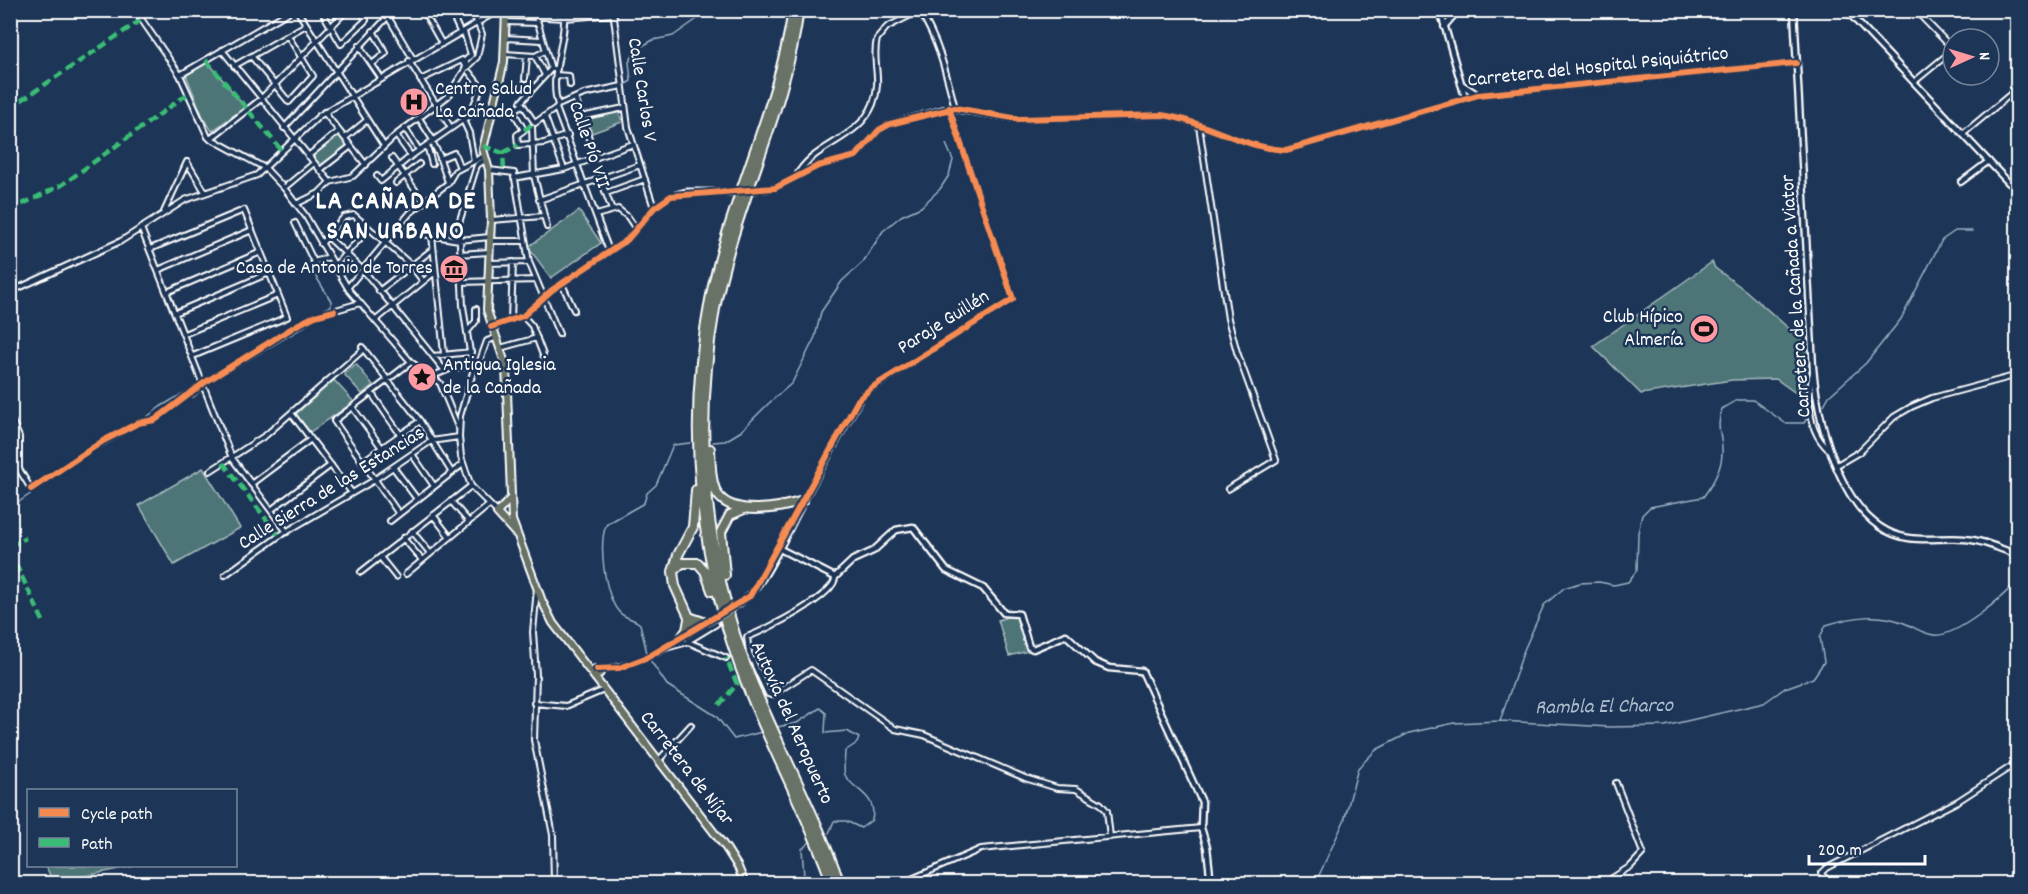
<svg xmlns="http://www.w3.org/2000/svg" width="2028" height="894" font-family="Dekko,sans-serif">
<style>
.green{fill:#4e7578;stroke:#a6babc;stroke-width:1.5}
.lines{fill:none;stroke-linecap:round;stroke-linejoin:round}
.stream{stroke:#9eb2c4;stroke-width:1.5}
.minor-casing{stroke:#fff;stroke-width:8}
.tertiary-casing{stroke:#fff;stroke-width:9}
.primary-casing{stroke:#fff;stroke-width:10}
.motorway-casing{stroke:#fff;stroke-width:12}
.minor{stroke:#1d3557;stroke-width:4}
.tertiary{stroke:#1d3557;stroke-width:4.5}
.primary{stroke:#697266;stroke-width:6}
.motorway{stroke:#697266;stroke-width:8}
.tertiary-bridge-casing{stroke:#fff;stroke-width:9;stroke-linecap:butt}
.tertiary-bridge{stroke:#1d3557;stroke-width:4.5}
.quiet{stroke:#3abd76;stroke-width:4.5;stroke-dasharray:9 4.5;stroke-linecap:butt}
.cycleway-casing{stroke:#1d3557;stroke-width:10}
.cycleway{stroke:#f68b52;stroke-width:6}
.labels{text-anchor:middle;dominant-baseline:central;stroke-width:5;stroke-linejoin:round;paint-order:stroke}
.street-label{font-size:20px;fill:#fff;stroke:#1d3557}
.poi-label{font-size:20px;fill:#fff;stroke:#1d3557;text-anchor:start}
.water-label{font-size:21px;font-style:italic;fill:#aebece;stroke:#1d3557}
.district-label{font-size:26px;font-weight:bold;letter-spacing:1.5px;fill:#fff;stroke:#1d3557}
</style>
<rect width="100%" height="100%" fill="#1d3557"/>
<filter id="ink" filterUnits="userSpaceOnUse"><feTurbulence type="fractalNoise" baseFrequency=".0167" numOctaves="2"/><feDisplacementMap in="SourceGraphic" scale="12" xChannelSelector="R" yChannelSelector="G"/><feConvolveMatrix kernelMatrix="1 2 1 2 8 2 1 2 1" color-interpolation-filters="sRGB"/></filter>
<g filter="url(#ink)">
<path class="green" d="M208,62L245,107L212,131L203,117L186,75Z
M619,111L622,122L592,133L586,117Z
M338,134L348,146L321,168L311,157Z
M579,211L601,243L551,278L528,247Z
M1712,262L1715,268L1745,290L1810,347L1806,349C1818,361 1805,382 1800,396L1776,379L1732,380L1641,394L1593,346Z
M356,364L373,385L362,394L344,374Z
M334,380L354,402L310,432L296,414Z
M203,468L240,528L174,565L139,505Z
M1016,614L1028,651L1009,656L998,620Z
M46,866H134L85,876L86,884L53,883Z"/>
<g class="lines">
<path class="stream" d="M1227,10L1228,14
M626,84L631,81L629,62L637,49L653,40L673,36L710,10
M315,314L331,306V301L315,275
M259,348L311,316
M1824,405L1829,396L1866,363L1901,319L1942,240L1955,231H1972
M713,442L725,441L740,432L768,404L792,383L815,337L821,312L842,281L863,262L883,231L901,216L921,207L940,189L949,175L953,160L946,144
M10,508L87,455L123,435L160,407L206,380
M647,653L640,624C633,618 624,618 619,612C605,598 597,540 607,524L644,503L647,493L656,485L673,445L690,443
M650,660L667,685L716,716L734,739L762,732
M1500,721L1524,650L1544,605L1564,588L1580,583L1599,582L1614,585L1628,582L1637,570L1638,533L1642,515L1650,507L1703,497C1712,485 1722,469 1722,453C1723,434 1715,430 1722,409L1737,400H1753L1785,423H1804L1809,415
M777,727L797,723L820,708L826,713L825,733L847,731L859,738L857,743L845,751C845,757 843,771 845,775C852,790 878,794 872,820L861,828L846,821H834L829,833
M795,884L804,876L802,849L811,841
M1315,884L1344,821L1358,768L1376,750L1409,733L1454,723L1500,721L1610,727L1665,726L1764,703L1785,688L1813,678L1824,662L1820,637L1826,625C1852,617 1878,612 1904,623C1914,627 1923,634 1934,635C1955,638 2006,596 2018,579"/>
<g class="minor-casing">
<path id="minor" d="M135,10L180,75L208,137L265,168L284,188L305,215L349,290L411,362L440,383L458,427
M297,10L384,146
M321,10L341,44L366,20L361,10
M384,10L413,59
M423,10L442,44
M450,10L461,34
M564,10C567,42 548,74 558,105L556,108L609,251
M613,10L628,127L654,208
M919,10C939,41 946,73 955,108
M1915,10L1953,49
M2010,10L2018,19
M465,14L472,11
M506,15L565,18L614,14
M536,16L551,69
M506,22L537,23
M1444,27L1459,10
M464,32L471,55L466,60V67
M505,38L542,40
M359,46L381,78
M222,50L330,182
M505,54L535,56L545,51
M535,56L545,75
M252,57L289,102L313,76L288,36
M409,61L451,128
M372,64L386,53L373,31
M234,66L306,25
M180,75L292,10
M556,75L569,76L570,85
M525,79L527,56
M420,80L462,60L466,68
M1914,82L1953,50
M575,98L596,158
M522,105L513,111L524,130L517,135L518,145L544,143L568,135
M558,105L584,94L622,86
M475,107L492,111
M556,108L535,123L521,102L551,69H557
M324,112L366,165
M545,117L564,169
M581,117L624,108
M419,118L433,140
M463,120L469,133L474,161
M1199,126L1228,319L1237,352L1276,460L1228,489
M532,127L534,176L547,227
M284,128L394,10
M405,128L419,150
M1964,133L2018,88
M396,135L411,156
M345,138L367,120
M210,139L261,99L347,10
M432,141L441,159
M427,145L432,164
M308,156L339,131
M392,158L424,202
M485,160L477,165L459,223L463,306L473,372L460,416L459,437L461,457L471,486L497,512
M320,170L351,146
M489,170L514,173L529,262L559,334
M377,176L381,181L411,156L470,115L481,87L469,72
M796,177C812,144 859,140 873,104C883,78 871,62 877,39L887,27L919,11
M514,178L564,169L633,144
M601,180L612,210
M448,182L440,159L454,153L460,168
M1961,182L1989,161
M396,183L419,164
M284,188L314,163
M606,193L645,179
M539,200L640,165
M296,204L319,193L330,182L353,176L396,135L448,96L466,68L477,57L482,34L472,10
M164,212L187,162L205,192
M596,215L618,209L628,217L636,229
M491,220L543,216
M295,223L314,262L329,257
M141,228L232,458L287,532
M398,230L459,240L490,237
M432,235L444,354
M328,237L364,271L445,371
M490,241H524
M321,244L344,217L354,215L411,265L423,281
M150,249L244,210L287,317L193,356
M459,254L489,252
M489,263L529,262
M335,265L369,229
M158,270L252,230
M461,282L536,280
M562,284L574,310
M348,287L410,213L448,183L455,171L484,156
M379,291L433,249
M10,292L121,241L185,200L257,175L319,116L499,10
M167,292L261,252
M175,313L269,273
M523,316L532,326L543,355
M376,320L435,272
M511,320L513,262
M468,331L476,321V309
M184,334L278,295
M362,347L420,421L452,473
M500,348L537,338
M433,356L471,352
M473,372L478,366L487,341L495,338
M1813,372C1807,399 1807,431 1830,451
M433,376L452,368L472,366
M192,394L204,383L315,316L360,303
M372,394L400,434
M353,408L382,448
M291,413L352,493
M10,416L19,437V469L31,489L36,486
M412,454L434,486
M363,461L420,421
M1837,465L1859,452L1894,417L1911,407L1932,398L2018,375
M393,467L417,499
M210,471L266,435L364,349
M251,484L311,439
M451,501L469,522
M800,508L863,394L1013,299L949,108
M271,510L331,465
M399,514L334,421L411,362
M433,515L450,537
M390,521L463,464
M412,531L430,553
M403,538L422,560
M380,557L396,577
M361,572L471,486
M406,574L488,506
M225,575L279,536L371,482L431,441L459,437
M835,577C837,595 764,631 747,637L749,653L768,694L772,695L811,670L895,729L924,735L1025,778L1057,788L1076,789L1101,804L1107,811L1110,837
M537,588L533,632L536,675L534,740L553,835L554,884
M688,641L716,624
M666,648L688,642L726,658
M534,703L566,706L604,690
M659,760L691,725
M900,884L981,849L1201,828
M1603,884L1631,866L1643,853L1616,783
M1828,884L1822,873L1827,868L1958,801L2018,762"/>
</g>
<g class="tertiary-casing">
<path id="tertiary" d="M1440,10L1465,97
M1794,10L1813,368C1818,423 1842,529 1909,538C1927,541 1946,537 1965,539C1983,540 2000,549 2018,555
M1846,10L2009,183
M1461,84L1478,95
M754,190L775,188L818,166L856,156L879,130L890,124L949,108L1019,119L1162,115C1205,121 1242,148 1286,150L1478,95L1796,63
M491,327L523,316L552,290L627,240L654,208L671,196L686,192H734
M778,548L835,577L853,560L873,551L896,530L913,527L946,570L983,588L1004,613L1019,614L1029,647L1033,649L1066,635L1095,662L1109,668L1142,671L1202,802L1201,828L1207,847L1211,884
M740,603C765,586 785,535 800,508
M597,669C637,670 672,643 706,623"/>
</g>
<g class="primary-casing">
<path id="primary" d="M506,10L504,62L483,149L489,170L491,220L487,310L506,366L512,520L542,601L553,623L726,848L738,867L745,884
M510,499L497,513L515,533
M595,678L600,673L595,669"/>
</g>
<g class="motorway-casing">
<path id="motorway" d="M793,10C778,111 729,201 710,300C685,429 699,564 747,686C773,753 808,815 832,884
M799,10C785,114 734,207 715,309C693,430 705,560 749,674C777,745 815,811 840,884
M710,449C711,463 710,483 718,495C734,517 781,508 803,501
M673,571L682,563H698L705,571L712,591
M725,575L721,532L730,515L744,509
M689,617L706,623
M695,630L675,586L673,572L678,555L693,527L696,490
M681,638L687,630L689,619"/>
</g>
<use href="#minor" class="minor"/>
<use href="#tertiary" class="tertiary"/>
<use href="#primary" class="primary"/>
<use href="#motorway" class="motorway"/>
<g class="tertiary-bridge-casing">
<path id="tertiary-bridge" d="M706,623L740,603"/>
</g>
<use href="#tertiary-bridge" class="tertiary-bridge"/>
<path class="quiet" d="M206,60L283,152
M10,108L141,20
M524,130L535,123
M483,146L503,153L504,170
M503,153L518,145
M10,210L62,185L189,93
M223,463L279,536
M10,546L26,538
M10,552L45,625
M719,705L737,684L726,658"/>
<g class="cycleway-casing">
<path id="cycleway" d="M491,327L523,316L552,290L627,240L654,208L671,196L775,188L818,166L856,156L879,130L890,124L955,108L1019,119L1162,115C1205,121 1242,148 1286,150L1478,95L1796,63
M31,489L103,441L138,423L155,420L204,383L297,325L315,316L334,311
M597,669L619,668L648,657L750,596L858,400L871,388L1013,299L949,108"/>
</g>
<use href="#cycleway" class="cycleway"/>
</g>
</g>
<defs>
<g id="hospital-disc" transform="scale(1.5)"><circle r="9.5" fill="#ff9aa2" stroke="#1d3557"/><path d="M-5-5h3v3.5h4V-5h3V5h-3V1.5h-4V5h-3Z" fill="#111"/></g>
<g id="museum-disc" transform="scale(1.5)"><circle r="9.5" fill="#ff9aa2" stroke="#1d3557"/><path d="M0-6L6-3V-2H-6V-3ZM-5-1h2V3h-2ZM-1-1h2V3h-2ZM3-1h2V3H3ZM-6 4H6V6H-6Z" fill="#111"/></g>
<g id="stadium-disc" transform="scale(1.5)"><circle r="9.5" fill="#ff9aa2" stroke="#1d3557"/><path d="M0-5a6.5 5 0 1 0 0 10a6.5 5 0 1 0 0-10ZM-3.5-1.8h7v3.6h-7Z" fill="#111"/></g>
<g id="sight-disc" transform="scale(1.5)"><circle r="9.5" fill="#ff9aa2" stroke="#1d3557"/><path d="M0-6L1.8-2.2L6-1.7L2.9 1.2L3.7 5.4L0 3.3L-3.7 5.4L-2.9 1.2L-6-1.7L-1.8-2.2Z" fill="#111"/></g>
</defs>
<g fill-rule="evenodd">
<use href="#hospital-disc" x="414" y="102"/>
<use href="#museum-disc" x="454" y="269"/>
<use href="#stadium-disc" x="1704" y="329"/>
<use href="#sight-disc" x="422" y="377"/>
</g>
<g class="labels">
<g class="street-label">
<text transform="translate(1598 68) rotate(-6)">Carretera del Hospital Psiquiátrico</text>
<text transform="translate(641 90) rotate(81)">Calle Carlos V</text>
<text transform="translate(588 145) rotate(71)">Calle Pío VII</text>
<text transform="translate(1797 296) rotate(-94)">Carretera de la Cañada a Viator</text>
<text transform="translate(944 323) rotate(-32)">Paraje Guillén</text>
<text transform="translate(332 489) rotate(-32)">Calle Sierra de las Estancias</text>
<text transform="translate(791 723) rotate(66)">Autovía del Aeropuerto</text>
<text transform="translate(686 769) rotate(52)">Carretera de Níjar</text>
</g>
<g class="poi-label">
<text x="435" y="90">Centro Salud<tspan x="435" dy="23">La Cañada</tspan></text>
<text x="433" y="269" text-anchor="end">Casa de Antonio de Torres</text>
<text x="1683" y="318" text-anchor="end">Club Hípico<tspan x="1683" dy="23">Almería</tspan></text>
<text x="443" y="366">Antigua Iglesia<tspan x="443" dy="23">de la Cañada</tspan></text>
</g>
<g class="water-label">
<text transform="translate(1604 708) rotate(-1)">Rambla El Charco</text>
</g>
<g class="district-label">
<text x="396" y="202">LA CAÑADA DE<tspan x="396" dy="30">SAN URBANO</tspan></text>
</g>
</g>
<rect width="2028" height="894" fill="none" stroke="#1d3557" stroke-width="36"/>
<rect x="18" y="18" width="1992" height="858" fill="none" stroke="#fff" stroke-width="2" filter="url(#ink)"/>
<rect x="27" y="789" width="210" height="78" fill="#1d3557" stroke="#77869a" stroke-width="1.5"/>
<rect x="39" y="808" width="30" height="9" fill="#f68b52" stroke="#77869a" stroke-width="1.5"/>
<text x="81" y="819" font-size="18" fill="#ffffff">Cycle path</text>
<rect x="39" y="838" width="30" height="9" fill="#3abd76" stroke="#77869a" stroke-width="1.5"/>
<text x="81" y="849" font-size="18" fill="#ffffff">Path</text>
<g transform="translate(1971 57) rotate(86)"><circle r="28" fill="#1d3557" stroke="#77869a" stroke-width="1.5"/>
<path d="M0-4.5L10 22L0 15L-10 22Z" fill="#ff9aa2"/>
<text y="-9" font-size="16" font-weight="bold" text-anchor="middle" fill="#ffffff">N</text>
</g>
<path d="M1809 855v9h116v-9" fill="none" stroke="#ffffff" stroke-width="3"/>
<text x="1818" y="855" font-size="18" fill="#ffffff" stroke="#1d3557" stroke-width="4.5" paint-order="stroke">200 m</text>
</svg>
